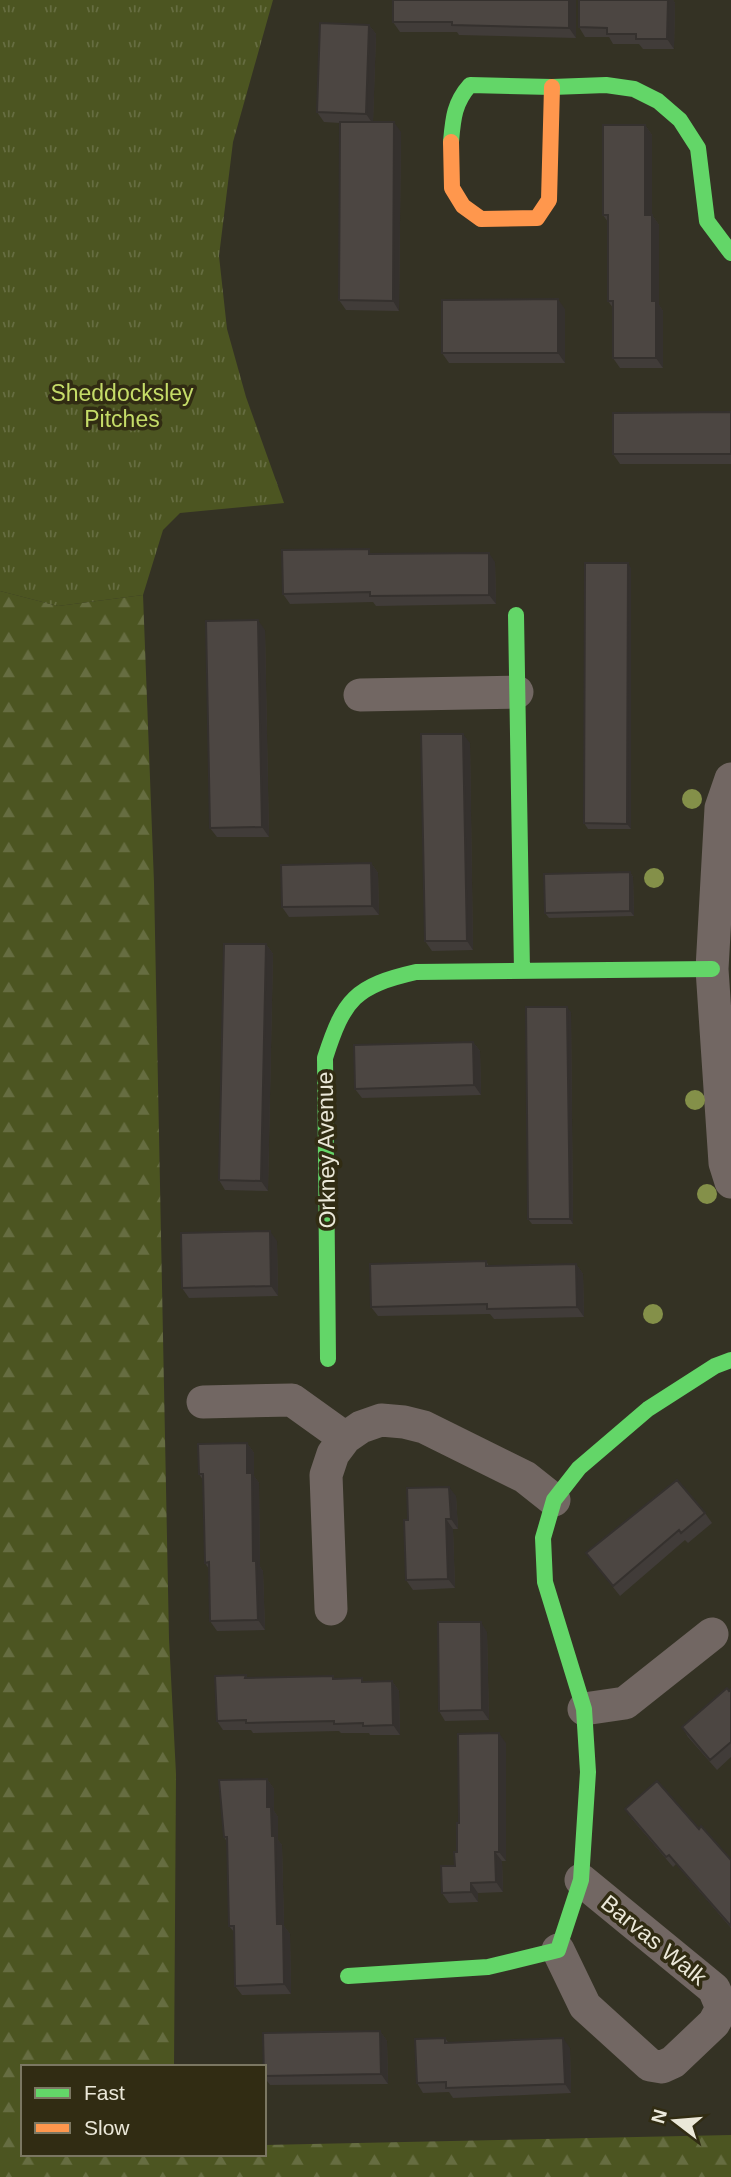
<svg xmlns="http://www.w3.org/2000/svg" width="731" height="2177" font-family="Helvetica,sans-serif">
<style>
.forest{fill:url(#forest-firs)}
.park{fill:url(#park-tufts)}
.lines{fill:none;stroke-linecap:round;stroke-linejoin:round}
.street{stroke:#726763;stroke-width:33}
.fast{stroke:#63d668;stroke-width:16}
.slow{stroke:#ff974d;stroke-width:16}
.tree{fill:#849049}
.wall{fill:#413c39}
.shaded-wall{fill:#35312e}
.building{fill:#4c4642;stroke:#35312e;stroke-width:2}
.labels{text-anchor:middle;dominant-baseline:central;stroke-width:7;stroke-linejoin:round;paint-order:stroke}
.park-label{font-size:23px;fill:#c5dc68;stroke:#312c13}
.street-label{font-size:23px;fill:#ebe8d9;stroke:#312c13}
</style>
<defs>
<pattern id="forest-firs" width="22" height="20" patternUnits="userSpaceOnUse" patternTransform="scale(1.75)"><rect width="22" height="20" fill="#4c5521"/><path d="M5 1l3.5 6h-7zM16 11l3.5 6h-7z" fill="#666d41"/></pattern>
<pattern id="park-tufts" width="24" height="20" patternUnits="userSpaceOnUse" patternTransform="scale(1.75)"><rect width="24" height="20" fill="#4c5521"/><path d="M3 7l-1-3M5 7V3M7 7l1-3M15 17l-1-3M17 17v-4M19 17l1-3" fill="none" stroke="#666d41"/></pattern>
</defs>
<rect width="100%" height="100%" fill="#343224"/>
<path class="forest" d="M0,591L58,606L143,595L154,883L169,1639L176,1774L174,2067H23V2154H264V2145L731,2135V2177H0Z"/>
<path class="park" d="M0,0H273L233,142L219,256L227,329L246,397L284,503L180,513L163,530L143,595L58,606L0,591Z"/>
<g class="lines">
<path class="street" d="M360,695L517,692
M731,779L721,808L712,969L725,1163L731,1182
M203,1402L292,1400L345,1438
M331,1609L326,1475L333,1454L345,1438L361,1427L381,1420L404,1422L424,1427L525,1477L554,1500
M584,1709L625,1703L712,1634
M558,1950L585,2006L650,2065L662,2067L673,2062L714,2023L722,2008L714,1989L581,1880"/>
<path class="fast" d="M451,142C453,119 454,103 470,85L552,87L606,85L634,89L658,101L680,120L698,148L707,221L731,253
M516,615L522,971
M328,1359L325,1058C344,999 355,986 416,972L712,969
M348,1976L488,1967L558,1950L581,1880L588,1772L584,1709L545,1582L543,1538L554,1500L579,1468L648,1409L715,1366L731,1360"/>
<path class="slow" d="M451,142L452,188L463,206L481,219L537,218L549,200L552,87"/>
</g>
<g class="tree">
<circle cx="692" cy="799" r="10"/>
<circle cx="654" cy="878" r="10"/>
<circle cx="695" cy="1100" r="10"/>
<circle cx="707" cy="1194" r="10"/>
<circle cx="653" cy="1314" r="10"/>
</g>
<path class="wall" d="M393,0H576V38L459,35L457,32H400L393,22Z
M579,0H673L675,3L674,49H643L639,44H613L609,37H585L579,27Z
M369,25L376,34L373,122L401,132L399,311L346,310L339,300L340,123L324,122L317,112Z
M645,125L652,135V215L659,225V305L663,311V368H620L613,358V308L608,301V222L603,215Z
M565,309V363H449L442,353Z
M731,412V464H620L613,454Z
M373,554L495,562L496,604L376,606L373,602L290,604L283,594Z
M631,568V829H588L584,823Z
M265,630L269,837H217L210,828Z
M470,743L473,950L432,951L425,941Z
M371,863L378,873L379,915L289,917L282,907Z
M630,872L633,877L634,916L549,918L545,913Z
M266,944L273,954L268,1191L225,1190L219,1180Z
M571,1012L573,1224H532L528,1219Z
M473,1042L480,1051L481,1095L362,1098L355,1089Z
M277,1241L278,1296L189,1298L182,1288Z
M486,1261L489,1266L576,1264L583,1274L584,1317L494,1319L490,1314L378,1316L371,1307Z
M247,1443L254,1453V1476L259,1483L260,1567L263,1571L265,1630L217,1631L210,1621L209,1569L205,1563L203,1480L199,1474Z
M456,1496L458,1529H453L455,1588L413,1590L406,1580L408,1520Z
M705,1513L712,1523L688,1543L685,1540L620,1596L586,1553Z
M487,1632L489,1720L445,1721L439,1711Z
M246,1675L247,1678L333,1676L335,1679L365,1682L392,1681L399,1691L400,1735H370L369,1733H341L339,1731L253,1733L251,1730H223L217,1721Z
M731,1689V1757L717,1770L688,1737L682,1727Z
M506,1743V1861H502L503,1892L478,1893V1902L449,1903L442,1893L455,1866L459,1823Z
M267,1779L274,1789V1811L278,1817V1840L282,1845L284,1926L290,1934L291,1994L242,1995L235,1986L234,1932L229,1926L227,1842L224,1837Z
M625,1809L699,1829L731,1860V1928L676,1864L673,1867L632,1819Z
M380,2031L387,2041L388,2084L270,2085L264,2077V2067Z
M445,2038L448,2042L570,2048L571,2093L453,2098L449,2092L423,2093L417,2083Z"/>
<path class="shaded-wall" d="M569,0H576V38L569,28Z
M668,0H673L675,3L674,49L667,39Z
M369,25L376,34L373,124L366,114Z
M394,122L401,132L399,311L393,301Z
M645,125L652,135V224L645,215Z
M652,215L659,225V305L663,311V368L656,358L652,301Z
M558,299L565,309V363L558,353Z
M489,553L495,562L496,604L489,595Z
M628,563L631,568V829L627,824Z
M258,620L265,630L269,837L262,827Z
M463,734L470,743L473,950L467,941Z
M371,863L378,873L379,915L372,906Z
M630,872L633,877L634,916L630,911Z
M266,944L273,954L268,1191L261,1181Z
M567,1007L571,1012L573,1224L570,1219Z
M473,1042L480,1051L481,1095L474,1085Z
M270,1231L277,1241L278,1296L271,1286Z
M576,1264L583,1274L584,1317L577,1307Z
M247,1443L254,1453V1476L259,1483L260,1567L263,1571L265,1630L258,1620L247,1473Z
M449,1487L456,1496L458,1529L451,1519Z
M446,1519L453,1529L455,1588L448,1579Z
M481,1622L487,1632L489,1720L482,1710Z
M392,1681L399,1691L400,1735L393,1725Z
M499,1733L506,1743V1861L499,1852Z
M267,1779L274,1789V1811L278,1817V1840L282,1845L284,1926L290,1934L291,1994L284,1984L277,1924L272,1836L267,1807Z
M495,1852L502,1861L503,1892L496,1882Z
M471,1883L478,1893V1902L471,1892Z
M380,2031L387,2041L388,2084L381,2074Z
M563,2038L570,2048L571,2093L565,2084Z"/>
<path class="building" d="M393,0H569V28L452,25V22H393Z
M579,0H668L667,39H636V34H607V28L579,27Z
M320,23L369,25L366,114L317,112Z
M340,122H394L393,301L339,300Z
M603,125H645V215H652V301H656V358H613V301H608V215H603Z
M558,299V353H442V300Z
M731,412V454H613V413Z
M369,549V554L489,553V595L370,596V592L283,594L282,550Z
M585,563H628L627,824L584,823Z
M258,620L262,827L210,828L206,621Z
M421,734H463L467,941H425Z
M371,863L372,906L282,907L281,865Z
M630,872V911L545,913L544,874Z
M224,944H266L261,1181L219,1180Z
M526,1007H567L570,1219H528Z
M473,1042L474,1085L355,1089L354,1045Z
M270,1231L271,1286L182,1288L181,1233Z
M486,1261V1266L576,1264L577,1307L487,1309V1304L371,1307L370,1264Z
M247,1443V1473H252L253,1561H256L258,1620L210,1621L209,1562L205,1563L203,1474H199L198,1444Z
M677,1480L705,1513L681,1533L679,1530L613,1586L586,1553Z
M449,1487L451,1519H446L448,1579L406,1580L404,1520H408L407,1488Z
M438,1622H481L482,1710L439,1711Z
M246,1675L245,1678L333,1676V1679L362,1678V1682L392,1681L393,1725L363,1726V1723L334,1724V1721L246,1723V1720L217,1721L215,1676Z
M727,1688L729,1691L731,1689V1742L710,1760L682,1727Z
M499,1733V1852H495L496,1882L471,1883V1892L442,1893L441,1866H455L454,1852H457V1823H459L458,1734Z
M267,1779V1807H271L272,1836H275L277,1924H283L284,1984L235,1986L234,1926H229L227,1837H224L219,1780Z
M657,1781L699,1829L701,1826L731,1860V1926L669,1855L666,1857L625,1809Z
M380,2031L381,2074L264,2076L263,2033Z
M445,2038V2043L563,2038L565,2084L446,2088V2082L417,2083L415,2039Z"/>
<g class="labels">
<g class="park-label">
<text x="122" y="393">Sheddocksley<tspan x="122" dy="26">Pitches</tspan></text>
</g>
<g class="street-label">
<text transform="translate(326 1150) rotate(-91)">Orkney Avenue</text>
<text transform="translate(654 1940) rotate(39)">Barvas Walk</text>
</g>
</g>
<rect x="21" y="2065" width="245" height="91" fill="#312c13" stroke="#7b7762" stroke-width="2"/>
<rect x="35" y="2088" width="35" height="10" fill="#63d668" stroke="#7b7762" stroke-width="2"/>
<text x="84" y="2100" font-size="21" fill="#ebe8d9">Fast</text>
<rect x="35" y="2123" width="35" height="10" fill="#ff974d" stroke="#7b7762" stroke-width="2"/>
<text x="84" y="2135" font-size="21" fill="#ebe8d9">Slow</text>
<g transform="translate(675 2121) rotate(286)" stroke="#312c13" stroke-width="5" paint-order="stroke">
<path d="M0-5L12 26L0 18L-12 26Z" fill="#ebe8d9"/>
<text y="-10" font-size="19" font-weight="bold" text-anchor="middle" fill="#ebe8d9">N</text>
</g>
</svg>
